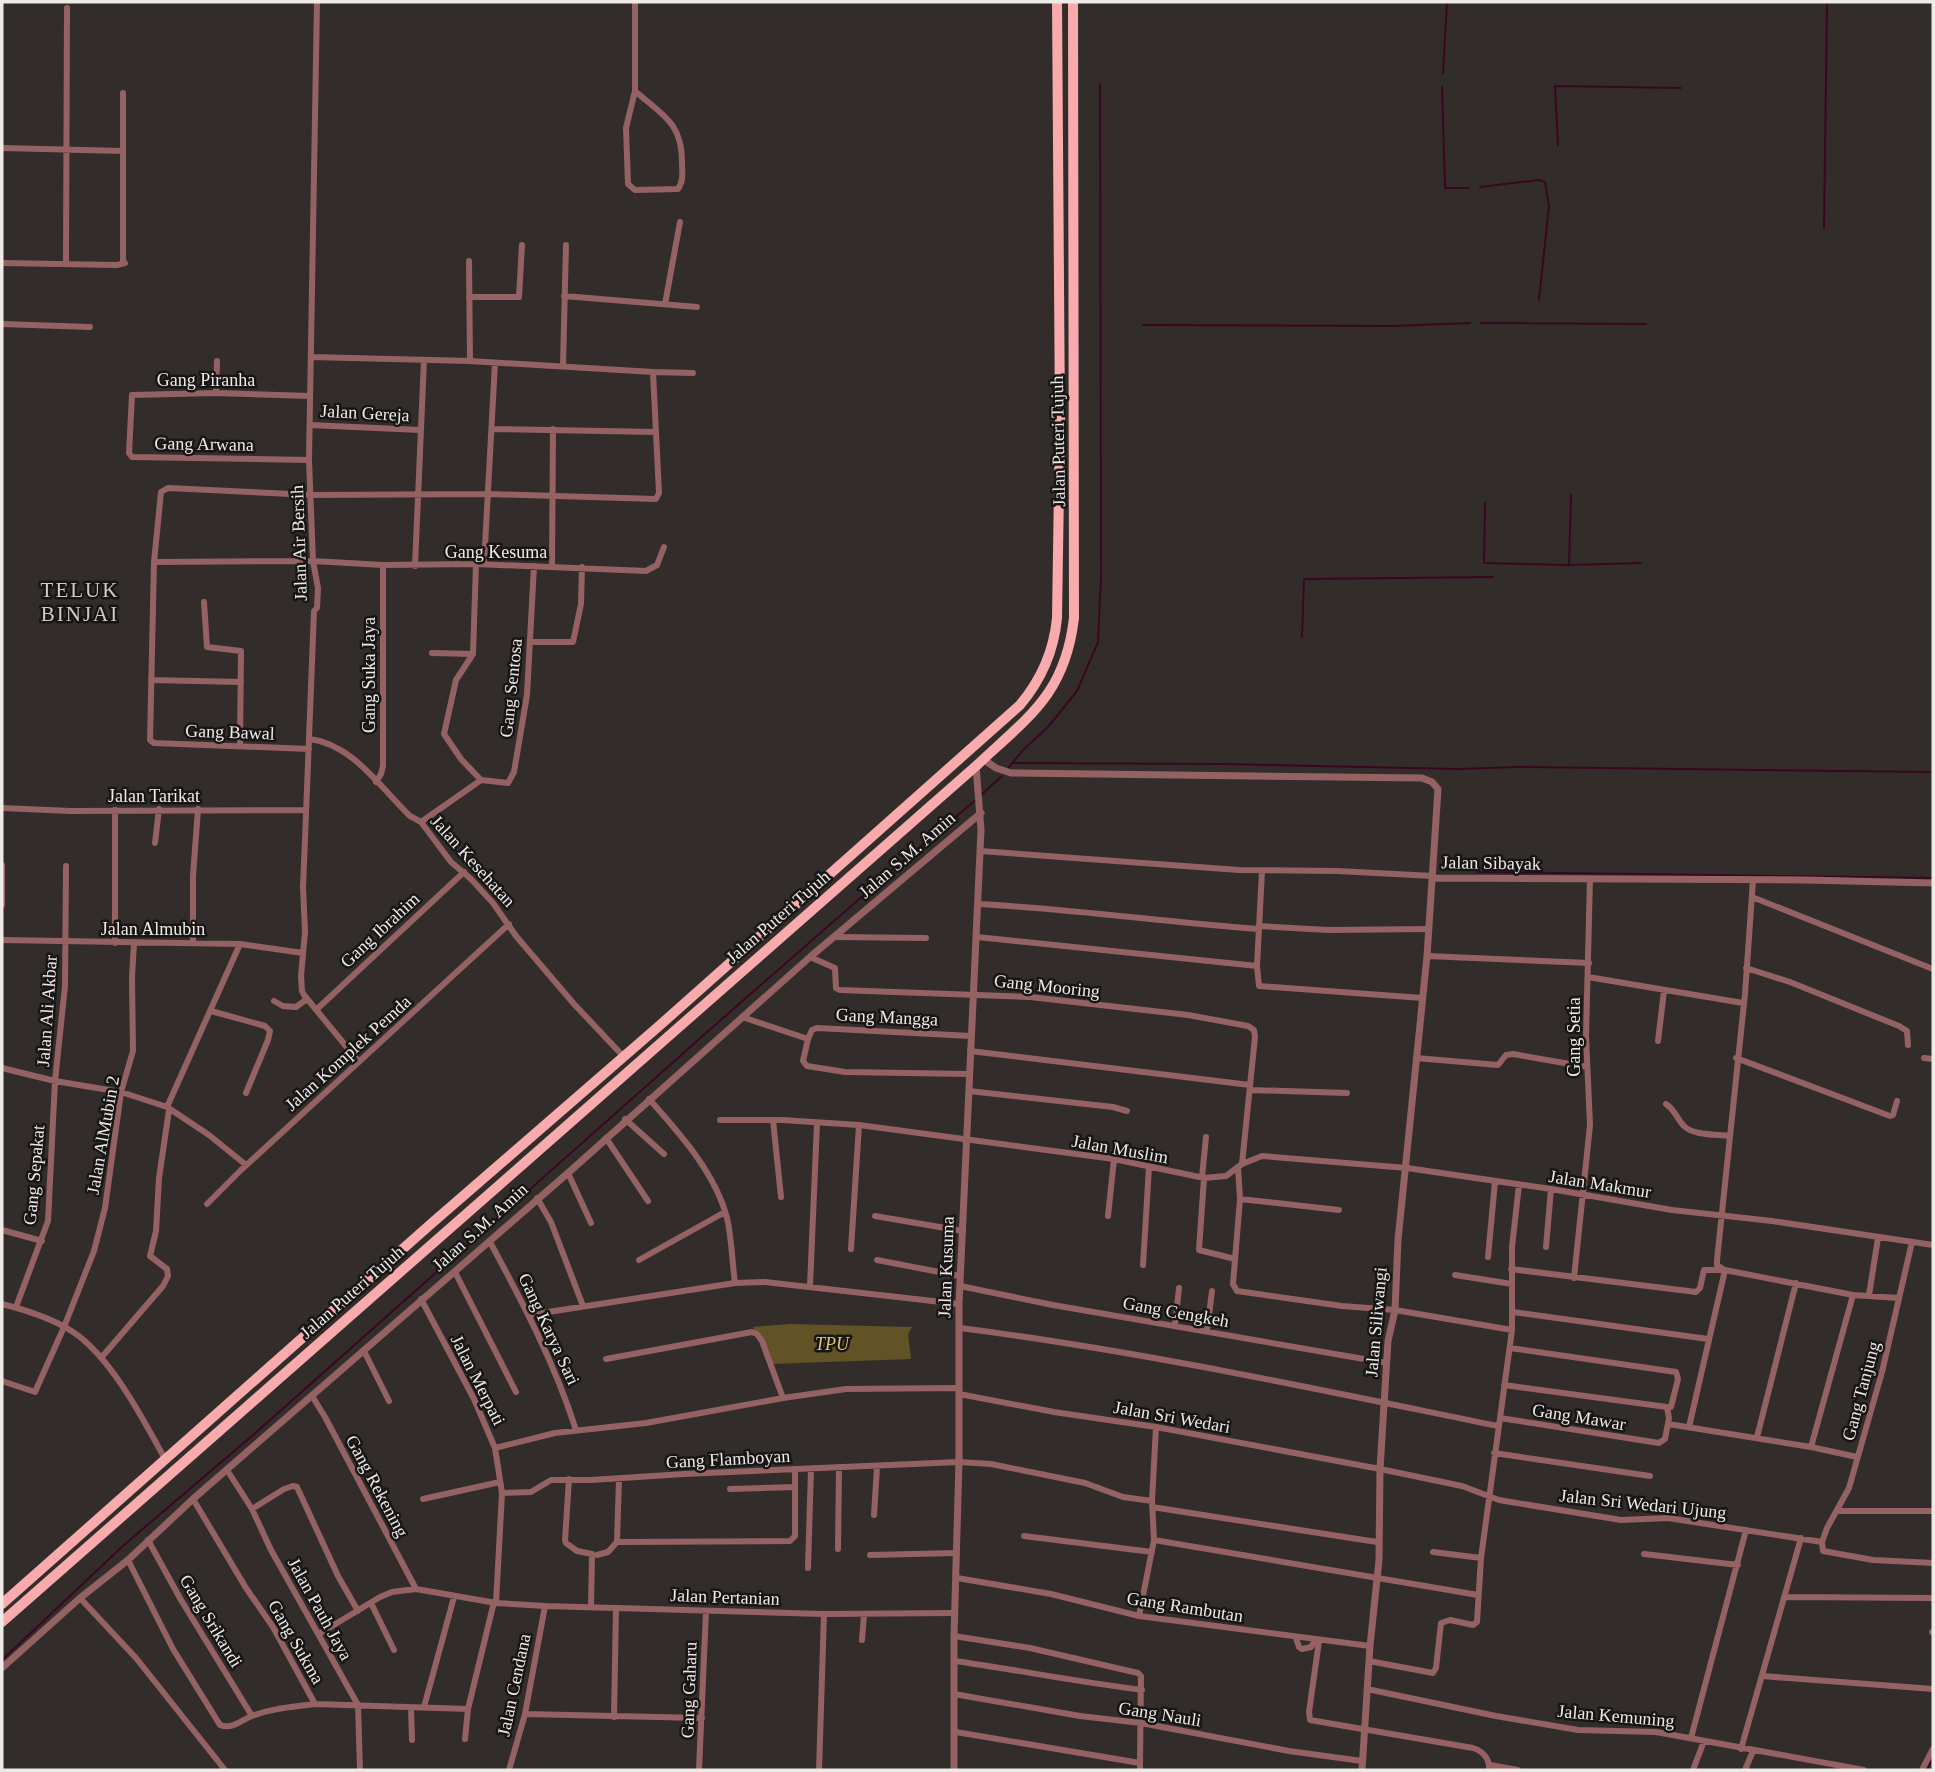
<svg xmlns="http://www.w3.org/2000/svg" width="1935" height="1772" font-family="'Times New Roman',serif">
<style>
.green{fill:#615326}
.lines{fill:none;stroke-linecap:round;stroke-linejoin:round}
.stream{stroke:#3b0622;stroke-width:2}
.minor{stroke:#956263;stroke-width:6}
.tertiary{stroke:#956263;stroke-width:7}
.trunk{stroke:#f8aaac;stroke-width:10}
.labels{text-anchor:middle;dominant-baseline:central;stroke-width:5;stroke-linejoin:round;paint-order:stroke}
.street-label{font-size:18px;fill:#edeae8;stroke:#181615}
.park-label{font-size:18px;font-style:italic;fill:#e2c568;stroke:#181615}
.quarter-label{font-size:21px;letter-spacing:2px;fill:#d1cbc8;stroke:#181615}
</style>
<rect width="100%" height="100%" fill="#322d2b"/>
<path class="green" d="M790,1324L912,1327L908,1334L911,1359L770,1364L753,1327Z"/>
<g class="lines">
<path class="stream" d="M1443,73L1447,2
M1442,87L1445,188H1469
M1558,145L1555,86L1681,88
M1480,187L1539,180L1545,182L1549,206L1539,300
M1824,228L1827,2
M1481,323L1646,324
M1143,325L1393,326L1470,323
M1571,495L1569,565L1641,563
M1485,503L1484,563L1569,565
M1302,637L1304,579L1493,577
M1012,763L1224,764L1458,769L1518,767L1933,772
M1009,767L1023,750L1048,727L1077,691L1098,642L1101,576L1100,84
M981,795L1001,777
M1477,872L1933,878
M2,1660L125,1544L253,1435L723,1018L904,860L977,799
M1926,1770L1933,1758"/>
<path class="minor" d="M317,2L309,460L313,561L318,588L317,608L314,611L305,840L303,887L305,932L301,976L302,991L304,995L359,1062
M635,91C662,115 682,122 682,162C682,171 684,181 678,189L635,190L628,184L626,128L635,91V2
M2,148L123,151
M469,261L470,361
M2,263L117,265L125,263L123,261V93
M66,263L67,8
M564,296L697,307
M469,297H519L522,245
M665,304L680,222
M2,324L90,327
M311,357L470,361L653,372L693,373
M563,366L566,245
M216,393L217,361
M310,425L420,430
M492,429L656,432
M309,460L132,457L129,453L132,395L216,393L310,396
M154,562L313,561L383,565L476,564L646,571L657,565L664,547
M476,564L473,654L456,680L444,734L461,759L481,780
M484,564L495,363
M415,566L424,360
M552,566L553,429
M204,602L207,647L241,651L240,746
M530,642H573L581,604L582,567
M432,653L473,654
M151,680L241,682
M310,739C352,744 381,788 410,816L421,822L451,862L471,879L493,903L516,936L574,1004L624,1057
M309,749L154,743L150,740L154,562L161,492L168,488L312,495L488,494L656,499L659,493L653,372
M481,780L508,783L514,772L527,695L534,566
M376,782L381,774L383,766V565
M2,808L70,811L306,810
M115,810V943
M421,822L481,780
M155,843L159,809
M980,851L1239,870L1337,871L1433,876
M2,865V905
M1262,871L1257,966L1259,986L1422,998
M1752,897L1933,969
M978,904C1072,909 1165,922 1259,929
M1259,926L1328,930L1429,929
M835,937L926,938
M977,937L1257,966
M2,940L240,944L303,953
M193,943V876L198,809
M1427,956L1589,963
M810,957L835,968L836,988L840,990L1030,997L1188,1015L1248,1026L1254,1030L1255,1037L1242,1164
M1746,968L1790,982L1899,1026L1907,1031L1908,1045
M1588,977L1743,1003
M274,1001L283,1006L296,1007L307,999
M316,1010L464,872
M211,1011L265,1026L270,1031L268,1040L246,1093
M742,1017L808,1039L803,1061L807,1066L845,1072L969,1074
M808,1039L812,1030L817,1028L971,1036
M1658,1041L1664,991
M970,1051L1250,1085
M1416,1058L1498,1065L1506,1055L1513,1054L1587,1067
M1736,1058L1890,1116L1893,1115L1897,1101
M1924,1058L1933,1059
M2,1068L55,1081L121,1092L167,1107L209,1135L246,1165
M1250,1090L1347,1093
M969,1091L1113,1107L1127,1111
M649,1099C679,1133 715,1172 727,1218C732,1239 732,1262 735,1283
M1666,1104C1675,1110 1677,1119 1684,1126C1694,1136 1718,1134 1730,1136
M167,1107L240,944
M625,1119L664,1154
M720,1120H782L859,1125L1114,1159L1204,1178L1226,1176L1242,1164L1262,1156L1407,1168L1551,1189L1672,1210L1772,1221L1933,1245
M773,1120L781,1197
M606,1138L648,1201
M1238,1167L1240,1199L1233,1284L1237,1291L1342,1306L1395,1310L1512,1330
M568,1173L591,1223
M1202,1177L1206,1137
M1204,1178L1199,1250L1235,1259
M537,1198L551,1222L583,1306
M1240,1199L1339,1210
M207,1204L241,1170L509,924
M875,1216L963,1231
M1108,1216L1114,1159
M2,1230L42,1241
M490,1242C523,1303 555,1364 576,1430
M1546,1247L1551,1189
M851,1249L859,1125
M1488,1257L1495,1182
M639,1260L725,1212
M877,1260L960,1276
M1143,1265L1149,1167
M1511,1269L1696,1292L1700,1288L1704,1270H1725L1853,1295L1899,1298
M1723,1269L1717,1265V1260L1745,994L1753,880
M455,1272L516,1392
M1455,1275L1512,1284
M1574,1278L1590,1125L1586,1036L1590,879
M810,1286L817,1123
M960,1286L1053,1305L1387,1363
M1869,1295L1878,1238
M421,1299L474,1399L495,1448L502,1493L496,1603
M2,1304C26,1310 52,1318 73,1332C111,1357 143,1419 165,1459
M16,1307L48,1221L55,1081L65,986L66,866
M1513,1312L1708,1339
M529,1315L735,1283L765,1282L959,1304
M1175,1325L1179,1288
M960,1328C1141,1351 1320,1390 1498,1426
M1207,1331L1212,1291
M1510,1348L1676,1372L1678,1379L1671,1407H1667
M364,1351L389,1401
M101,1358L163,1286L168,1276L167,1269L150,1256L156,1231L159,1178L169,1110
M606,1359L752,1332L757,1334L762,1341L783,1398
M2,1381L35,1392L64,1327L94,1251L105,1208L121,1092L133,1051L132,977L134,943
M959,1394L1054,1412L1156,1427L1380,1469L1462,1486L1499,1500L1621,1520L1668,1518L1822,1542
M312,1396L325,1417L416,1589
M1500,1418L1659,1443L1665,1439L1669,1418L1667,1407L1504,1385
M1668,1424L1811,1447L1857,1457
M1689,1427L1725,1270
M1757,1437L1796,1283
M1811,1447L1853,1295
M495,1448L555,1433L646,1423L783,1398L846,1389L959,1388
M1494,1453L1650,1476
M227,1470L252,1509L271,1550L358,1705L360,1770
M569,1479L565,1540L566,1543L577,1551L592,1554L591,1607
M730,1489L794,1487
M502,1493L531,1492L551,1480H591L684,1474L959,1462L991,1464L1085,1483L1123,1497L1152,1501
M193,1499L246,1588L273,1627L315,1704L468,1709
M423,1499L500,1482
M1152,1507L1377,1542
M252,1509L284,1489L293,1486L297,1487L338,1576L358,1611
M1837,1511H1933
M874,1515L877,1467
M1024,1536L1152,1552
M148,1540L181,1600L252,1716
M1154,1540L1478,1595
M617,1542L790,1541L795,1536V1469
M1822,1542L1827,1528L1849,1488L1882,1372L1912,1242
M1822,1542L1823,1551L1873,1560L1933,1563
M838,1549L839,1467
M1433,1552L1481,1558
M1644,1554L1738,1565
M597,1555L608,1552L617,1542L619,1479
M870,1555L956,1553
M128,1560L173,1649L220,1725C232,1730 241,1720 252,1716C272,1708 294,1707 315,1704
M808,1568L811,1469
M957,1578L1051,1594L1139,1616L1370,1646
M1784,1597L1933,1598
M80,1598L136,1658L225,1770
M371,1603L394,1650
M1139,1616L1154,1540L1152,1501L1156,1427
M1932,1632H1933
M319,1634L380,1597L392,1592L416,1589L496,1603L545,1606L824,1614L955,1613
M954,1636L1030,1648L1138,1673L1141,1676L1140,1763
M1296,1638L1299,1647L1302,1649L1311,1647L1315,1641
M862,1640L864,1615
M1319,1641L1309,1712L1310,1720L1473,1748C1483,1751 1490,1759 1489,1770
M955,1661C1017,1670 1079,1682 1142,1690
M1369,1661L1433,1673L1436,1668L1441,1623L1450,1620L1473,1625L1477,1622L1481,1558L1512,1330V1247L1519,1185
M1762,1676L1933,1689
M1367,1689L1496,1716L1578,1730L1656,1732L1864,1770
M954,1694L1080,1716L1141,1723L1289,1751L1362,1761
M424,1707L454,1597
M411,1708L412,1740
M525,1714L702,1718
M614,1717L616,1608
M956,1732L1140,1763V1770
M1691,1738L1746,1530
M465,1739L468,1709L494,1602
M1741,1749L1801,1538
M1490,1765L1518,1770
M509,1770L525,1714L545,1606
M699,1770L706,1611
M819,1770L824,1614
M1693,1770L1704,1741
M1745,1770L1753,1751
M1922,1770L1933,1749"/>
<path class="tertiary" d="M983,759L996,768L1011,773L1422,778L1432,782L1438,789L1427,956L1398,1240L1395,1310L1388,1341L1380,1469L1379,1560L1370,1646L1362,1770
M1432,878L1806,880L1933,883
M2,1668L80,1598L128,1560L193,1499L568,1173L810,957L981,813
M954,1770V1636L959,1462V1304L981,830L976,766"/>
<path class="trunk" d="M2,1604L432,1223L659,1026L1020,705C1041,680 1054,650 1057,618L1060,423L1057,2
M2,1622L976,766C1028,717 1065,695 1074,618L1073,2"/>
</g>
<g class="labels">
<g class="street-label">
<text x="206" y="380">Gang Piranha</text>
<text transform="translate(365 413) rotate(3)">Jalan Gereja</text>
<text transform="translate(1058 441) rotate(-91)">Jalan Puteri Tujuh</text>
<text transform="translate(204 444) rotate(1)">Gang Arwana</text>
<text transform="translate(299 543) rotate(-92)">Jalan Air Bersih</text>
<text x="496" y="552">Gang Kesuma</text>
<text transform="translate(369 675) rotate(-90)">Gang Suka Jaya</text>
<text transform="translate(511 688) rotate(-84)">Gang Sentosa</text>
<text transform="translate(230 732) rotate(2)">Gang Bawal</text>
<text x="154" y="796">Jalan Tarikat</text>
<text transform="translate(907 855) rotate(-41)">Jalan S.M. Amin</text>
<text transform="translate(473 861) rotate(48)">Jalan Kesehatan</text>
<text transform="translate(1491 863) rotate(1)">Jalan Sibayak</text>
<text transform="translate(778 917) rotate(-41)">Jalan Puteri Tujuh</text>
<text x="153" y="929">Jalan Almubin</text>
<text transform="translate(380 930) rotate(-43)">Gang Ibrahim</text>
<text transform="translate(1047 986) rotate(6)">Gang Mooring</text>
<text transform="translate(47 1011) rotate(-86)">Jalan Ali Akbar</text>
<text transform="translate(887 1017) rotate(3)">Gang Mangga</text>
<text transform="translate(1574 1037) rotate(-90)">Gang Setia</text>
<text transform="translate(348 1053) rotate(-42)">Jalan Komplek Pemda</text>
<text transform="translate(103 1135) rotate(-80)">Jalan AlMubin 2</text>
<text transform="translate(1120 1149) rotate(10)">Jalan Muslim</text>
<text transform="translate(34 1175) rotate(-85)">Gang Sepakat</text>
<text transform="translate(1600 1184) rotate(9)">Jalan Makmur</text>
<text transform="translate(480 1227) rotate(-42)">Jalan S.M. Amin</text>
<text transform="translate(946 1267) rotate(-88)">Jalan Kusuma</text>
<text transform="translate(352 1292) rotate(-41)">Jalan Puteri Tujuh</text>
<text transform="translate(1176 1312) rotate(10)">Gang Cengkeh</text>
<text transform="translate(1376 1322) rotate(-85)">Jalan Siliwangi</text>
<text transform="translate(549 1329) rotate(65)">Gang Karya Sari</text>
<text transform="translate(478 1380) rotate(63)">Jalan Merpati</text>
<text transform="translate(1861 1391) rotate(-75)">Gang Tanjung</text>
<text transform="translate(1172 1417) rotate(10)">Jalan Sri Wedari</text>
<text transform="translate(1579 1417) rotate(9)">Gang Mawar</text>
<text transform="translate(728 1459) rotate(-3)">Gang Flamboyan</text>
<text transform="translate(377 1486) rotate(62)">Gang Rekening</text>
<text transform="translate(1643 1504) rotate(6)">Jalan Sri Wedari Ujung</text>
<text transform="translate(725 1597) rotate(2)">Jalan Pertanian</text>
<text transform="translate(1185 1607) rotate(9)">Gang Rambutan</text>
<text transform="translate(320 1609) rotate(61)">Jalan Pauh Jaya</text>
<text transform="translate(211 1621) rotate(59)">Gang Srikandi</text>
<text transform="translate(296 1642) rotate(60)">Gang Sukma</text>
<text transform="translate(514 1685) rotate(-78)">Jalan Cendana</text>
<text transform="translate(689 1690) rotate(-88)">Gang Gaharu</text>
<text transform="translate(1160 1714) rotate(9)">Gang Nauli</text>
<text transform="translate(1616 1716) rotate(5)">Jalan Kemuning</text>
</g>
<g class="park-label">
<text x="832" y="1344">TPU</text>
</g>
<g class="quarter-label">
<text x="80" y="590">TELUK<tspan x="80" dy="24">BINJAI</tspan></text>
</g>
</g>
<rect width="1935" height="1772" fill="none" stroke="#edeae8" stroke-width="7"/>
</svg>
